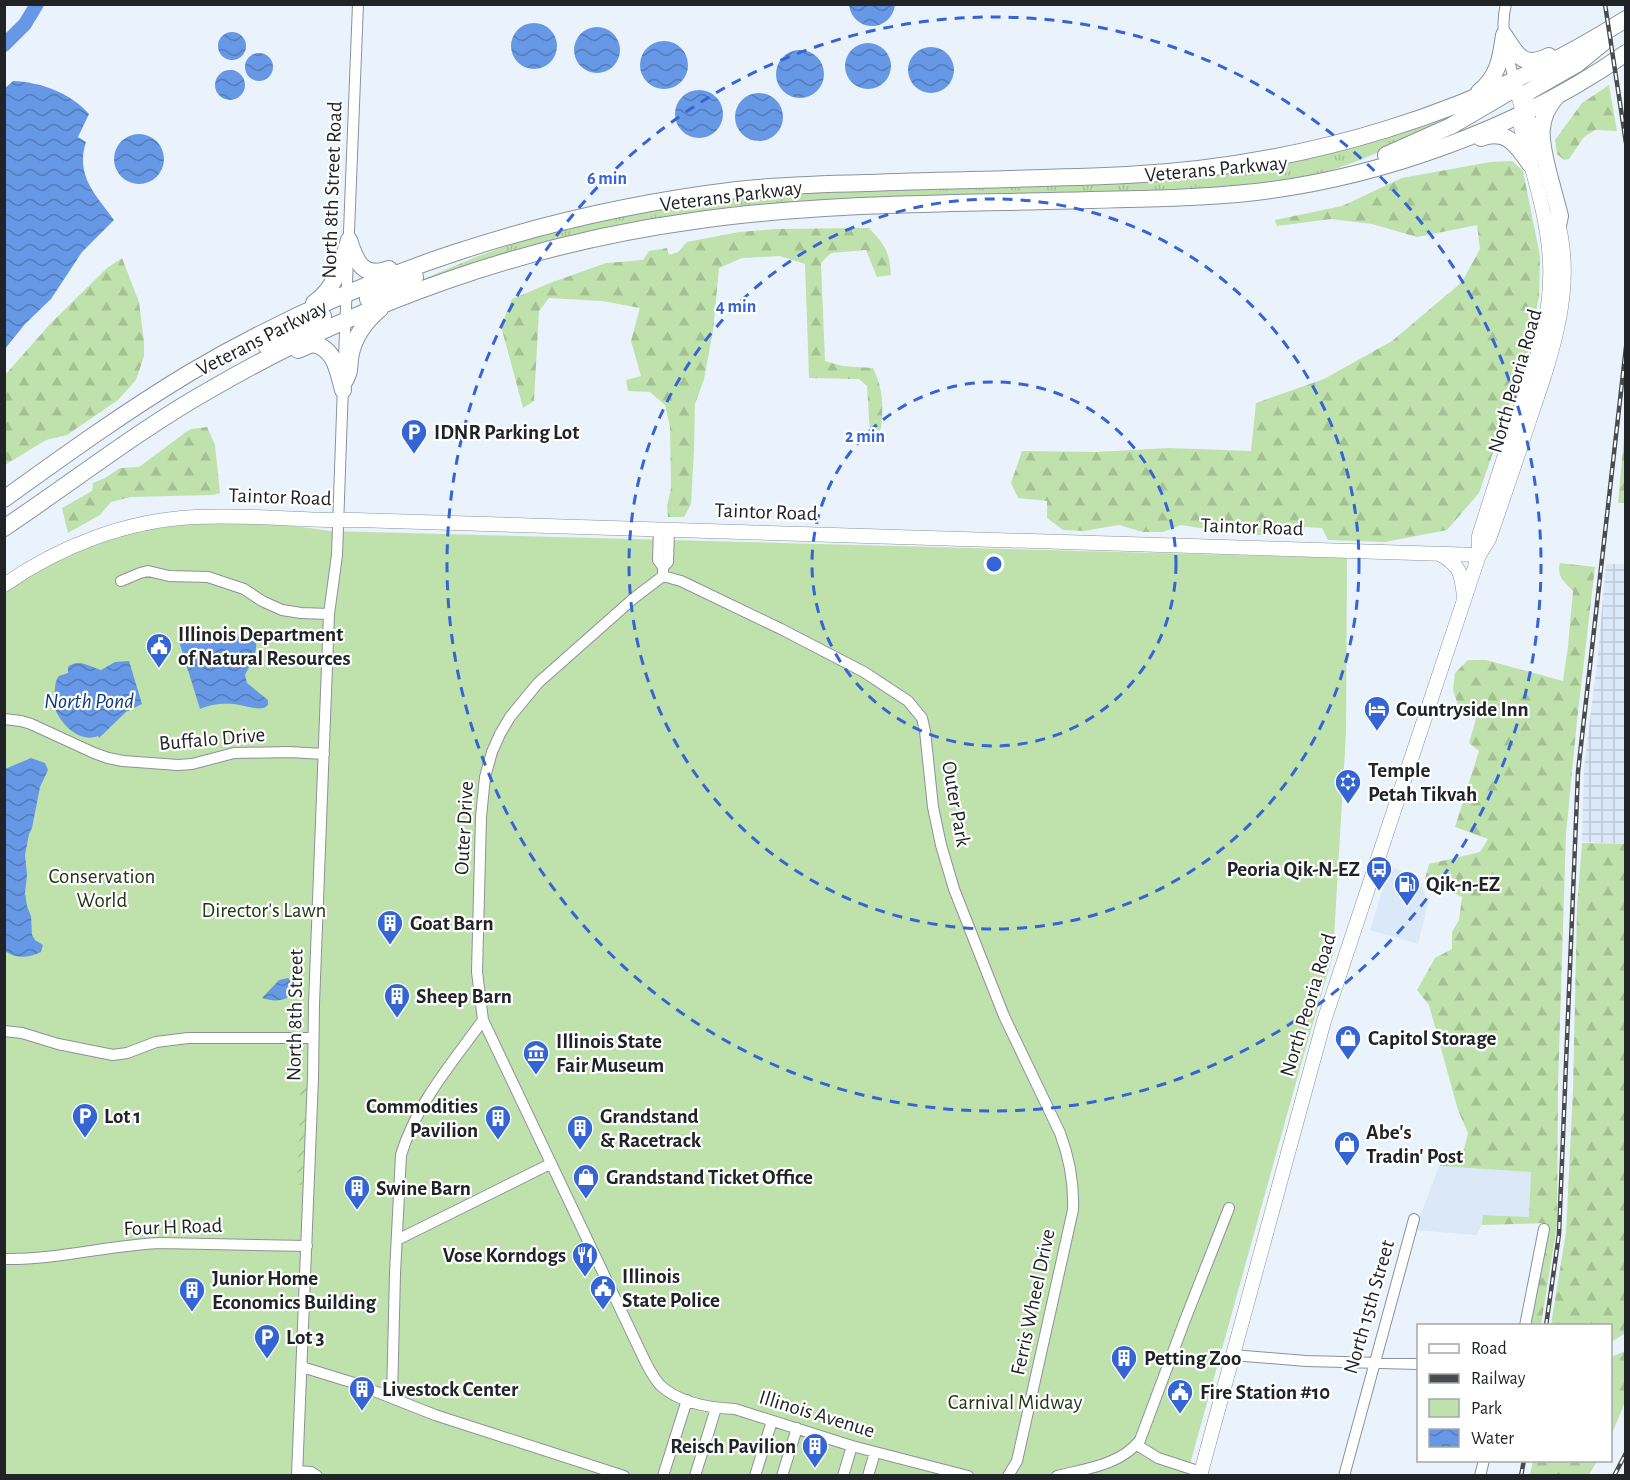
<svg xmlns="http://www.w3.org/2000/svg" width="1630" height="1480" font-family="'Alegreya Sans',sans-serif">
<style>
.built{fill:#dbe8f8}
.industrial{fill:url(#industrial-grid)}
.grass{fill:url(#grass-tufts)}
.forest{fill:url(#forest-firs)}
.park{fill:#bfe1ac}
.garden{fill:url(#garden-furrows)}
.water{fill:url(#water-waves)}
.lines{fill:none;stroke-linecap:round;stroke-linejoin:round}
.river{stroke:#6698e5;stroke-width:14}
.minor-casing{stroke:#8b929b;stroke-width:12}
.major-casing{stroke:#8b929b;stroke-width:15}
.highway-casing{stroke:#8b929b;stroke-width:18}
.minor{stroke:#fff;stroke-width:10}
.major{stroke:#fff;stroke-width:14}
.highway{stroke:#fff;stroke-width:16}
.rail-casing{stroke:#484c50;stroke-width:4.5}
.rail{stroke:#fff;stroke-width:2;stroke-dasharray:7;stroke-linecap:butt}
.ring{fill:none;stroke:#3564d4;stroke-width:3;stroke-dasharray:10 8}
.labels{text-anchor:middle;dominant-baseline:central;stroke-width:4.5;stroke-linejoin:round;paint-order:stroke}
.street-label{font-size:21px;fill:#212427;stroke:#fff}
.poi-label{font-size:21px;font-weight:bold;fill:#212427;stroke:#fff;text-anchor:start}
.park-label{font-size:21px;fill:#233714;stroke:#fff}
.water-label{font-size:22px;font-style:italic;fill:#0b3a7e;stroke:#fff}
.centre{fill:#3564d4;stroke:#fff;stroke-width:3}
.ring-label{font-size:18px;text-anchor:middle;font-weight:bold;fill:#3564d4;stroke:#fff;stroke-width:4.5;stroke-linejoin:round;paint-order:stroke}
</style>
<defs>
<pattern id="industrial-grid" width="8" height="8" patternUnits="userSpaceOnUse" patternTransform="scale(1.5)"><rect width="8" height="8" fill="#dbe8f8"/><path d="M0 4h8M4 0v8" fill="none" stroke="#bcc7d5"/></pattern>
<pattern id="grass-tufts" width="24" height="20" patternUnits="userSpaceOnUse" patternTransform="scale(1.5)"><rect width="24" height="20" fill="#bfe1ac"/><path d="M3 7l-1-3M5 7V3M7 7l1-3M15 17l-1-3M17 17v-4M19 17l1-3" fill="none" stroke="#a4c194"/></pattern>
<pattern id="forest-firs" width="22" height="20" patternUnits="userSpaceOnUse" patternTransform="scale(1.5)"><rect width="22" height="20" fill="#bfe1ac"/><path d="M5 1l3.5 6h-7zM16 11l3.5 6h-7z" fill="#a4c194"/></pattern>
<pattern id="garden-furrows" width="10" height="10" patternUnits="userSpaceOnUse" patternTransform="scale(1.5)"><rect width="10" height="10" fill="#bfe1ac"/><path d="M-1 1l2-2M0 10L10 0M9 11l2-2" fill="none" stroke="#a4c194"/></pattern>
<pattern id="water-waves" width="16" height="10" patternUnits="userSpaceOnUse" patternTransform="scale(1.5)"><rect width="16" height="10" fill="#6698e5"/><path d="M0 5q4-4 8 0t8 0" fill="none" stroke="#547cba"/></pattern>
</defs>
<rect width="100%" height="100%" fill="#eaf3fc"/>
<path class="built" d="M1390,866L1419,878L1428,903L1418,944L1370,930Z
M1439,1166L1531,1172L1530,1217L1484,1215L1482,1225L1476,1235L1415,1230Z"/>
<path class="industrial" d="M1606,564H1625V844L1582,842L1584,768L1598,655Z"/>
<path class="grass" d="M1472,106C1419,134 1366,162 1308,177C1286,182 1262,184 1240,187L783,204L410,287L409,285L476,257L546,232L652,209L759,195L1162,179Z"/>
<path class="forest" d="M1609,85L1617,131L1595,130L1584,137L1569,159L1564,160L1557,154L1555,140L1582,103Z
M1512,161L1523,171L1540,256L1539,297L1528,351L1479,493L1447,530L1385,542L1328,540L1322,528L1305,527L1294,535H1243L1181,525L1163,532H1143L1119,525L1084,531L1063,530L1047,518V501L1018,498L1011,483L1022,451L1096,452L1169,448L1251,451L1256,403L1324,379L1392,341L1462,282L1480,249L1477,225L1417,237L1372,224L1331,219L1277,226L1275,220L1342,206L1402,178L1490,162Z
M869,228C886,246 889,251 891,275L877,277L866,250L831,253L821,263L825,361L842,366L873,368C884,391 883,405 881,429L877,432H870L867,386L859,379L809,378L805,264L780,256L742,258L719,268L713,331L704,379L695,404L694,450L691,504L684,517H668L667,506L671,488L670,427L665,405L650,392L628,391L626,380L641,376L631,341L640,308L602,301L549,298L539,311L534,401L523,408L501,326L512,299L550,283L606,263L643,260L649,251L667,248L669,255L678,252L687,242L739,232L776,229Z
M122,258L139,302L144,342V356L136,380L118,400L67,435L46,440L5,465V375L51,323L107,268Z
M207,427L215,445L220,493L212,495L131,497L111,502L100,515L68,533L62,508L92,491L93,483L105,478L120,468L139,467L186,432L191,429Z
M1625,427V503H1618Z
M1560,563L1595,567L1577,721L1566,834L1558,1085L1557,1225L1541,1325H1528L1548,1229L1547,1223L1482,1225L1483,1215L1529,1217L1531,1172L1439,1166L1447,1160L1463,1153L1468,1133L1458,1110L1429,1005L1417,990L1435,958L1452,949V932L1459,920L1462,897L1425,879L1429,864L1480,852L1488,839L1455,827L1479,751L1469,743L1476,719L1473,712L1459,708L1453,690L1455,673L1468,660H1486L1563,681L1568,646L1573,591C1565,583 1556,575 1560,563Z
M1582,843L1625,844L1626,1333L1611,1342L1610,1326L1551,1325L1566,1232L1573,1090L1577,908Z
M1625,1351V1402L1611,1436V1357Z
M1533,1461V1460L1597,1461L1589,1475H1530Z"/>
<path class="park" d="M200,522C244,522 287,524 330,531L1347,558L1346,733L1333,955L1300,1068L1187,1475H5L4,592L12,586L65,556L133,532Z"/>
<path class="garden" d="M301,1078H308L307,1099L300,1098Z
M300,1112H306L303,1183L301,1185H297Z"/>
<path class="water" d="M849,5V4L895,5C891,33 853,33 849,5Z
M511 46a23 23 0 1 1 46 0a23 23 0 1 1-46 0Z
M574 50a23 23 0 1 1 46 0a23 23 0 1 1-46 0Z
M218 46a14 14 0 1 1 28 0a14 14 0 1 1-28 0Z
M640 65a24 24 0 1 1 48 0a24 24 0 1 1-48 0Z
M845 66a23 23 0 1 1 46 0a23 23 0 1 1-46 0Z
M908 70a23 23 0 1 1 46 0a23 23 0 1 1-46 0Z
M776 74a24 24 0 1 1 48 0a24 24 0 1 1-48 0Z
M245 67a14 14 0 1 1 28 0a14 14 0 1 1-28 0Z
M215 85a15 15 0 1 1 30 0a15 15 0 1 1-30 0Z
M13,81C40,82 71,93 89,114L78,137L86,142C75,176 96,195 114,220L82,252L51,299L25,324L5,349L4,89Z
M675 114a24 24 0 1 1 48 0a24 24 0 1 1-48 0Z
M735 117a24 24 0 1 1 48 0a24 24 0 1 1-48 0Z
M114 159a25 25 0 1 1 50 0a25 25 0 1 1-50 0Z
M226,636L247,637L256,643C257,655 250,665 245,675L247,683L268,700V705L264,708C254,710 245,705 234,704C223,703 210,704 200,709L178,638L208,639Z
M129,661L142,704L126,712L99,738L98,736C75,745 54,715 52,699C57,691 53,683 59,676L68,673V667C78,658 90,667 101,670L115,662Z
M31,758L45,763L48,770L40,787L32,828L29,834L25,855L27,875L25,893L27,906L31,916L32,935L35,940L43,945L41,952C29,958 16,959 5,951V769Z
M288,978L292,983V990L289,997C279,1002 272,1001 262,998L279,980Z"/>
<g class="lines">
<path class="river" d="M4,45L25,24L37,4"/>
<g class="minor-casing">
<path id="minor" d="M1506,4C1499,30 1508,55 1514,80
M344,358L358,4
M659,529L658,560L663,567
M669,530L668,562L663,567V576L634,598L538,683L510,717L500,734L492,752L485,777L481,817L477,972L483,1020L645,1361C649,1369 654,1378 660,1385C679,1403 710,1408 735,1409L852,1446L968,1476
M663,576L681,581L781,629L864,672L908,701L922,718L925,731L933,807L941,845L954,889L1004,1016L1060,1133C1069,1157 1074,1185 1073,1210L1017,1461L1008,1476
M121,581L140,573L148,571L169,576L208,577L244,589L262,601L282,610L301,613L329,614
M4,719L21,721L31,724L94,753L108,758L123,761L178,765L192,764L234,753L289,752L324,754
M4,1031L22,1033L58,1044L113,1055L127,1053L156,1042L188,1038H313
M397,1240L550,1164
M4,1259C58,1260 108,1245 161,1243L307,1246
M1525,1326L1544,1229
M1233,1355L1306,1361L1418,1364
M302,1367L354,1383L435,1415L624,1476
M392,1398L395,1273L401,1155C416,1104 453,1062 483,1020
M1137,1445L1158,1458L1201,1472
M297,1471L311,1472L317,1476
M297,1476L313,1077L314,1004L329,614L337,555L343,385
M663,1476L687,1400
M695,1476L716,1408
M755,1476L772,1421
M782,1476L797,1428
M843,1476L852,1446
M868,1476L875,1452
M1057,1476C1085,1469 1121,1465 1140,1440L1185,1320L1229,1208
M1344,1476L1414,1219
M1480,1476L1484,1460"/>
</g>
<g class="major-casing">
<path id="major" d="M1514,80L1523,112L1529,120L1538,155
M1440,554C1461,567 1461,572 1464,596
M1479,555V536C1491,498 1503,460 1516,422C1533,370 1553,318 1550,262C1548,216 1532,171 1521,127L1523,112
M4,585C60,546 127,520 196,517C249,514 302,521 356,520L1479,555
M1200,1476L1324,1021L1479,555L1489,539C1503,499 1517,458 1530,418C1552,354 1577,284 1556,216"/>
</g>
<g class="highway-casing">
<path id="highway" d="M1504,35C1517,55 1523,69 1549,56
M1479,92C1498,77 1501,58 1504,35
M1557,96C1535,120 1541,142 1548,171C1552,186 1556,201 1560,216L1558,225
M1523,112V102L1528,92L1577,64L1604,42
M1481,138C1506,128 1517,145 1530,164
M1386,155L1451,126L1509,92
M349,240C356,262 363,279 389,269
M368,299L415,277
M314,303C335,289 342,263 349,240
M267,347L323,316
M298,350L312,344C335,347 338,372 343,390
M343,384C352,370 348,367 351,353C355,336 367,320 380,309
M4,499C65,455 126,411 191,372C358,274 545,213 737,190C780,185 824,184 867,183C954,180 1040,179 1127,175C1304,166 1476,114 1626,19
M4,528C74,481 140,429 213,388C360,303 524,244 693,221C824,202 959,204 1091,200C1146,199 1201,198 1256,192C1383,177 1521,127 1626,53"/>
</g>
<use href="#minor" class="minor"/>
<use href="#major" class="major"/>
<use href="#highway" class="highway"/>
<g class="rail-casing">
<path id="rail" d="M1605,4L1626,143
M1546,1326L1559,1234L1578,772L1626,347
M1521,1476L1524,1460
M1614,1476L1626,1453"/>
</g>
<use href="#rail" class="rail"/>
</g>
<g class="ring">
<circle cx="994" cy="564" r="182"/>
<circle cx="994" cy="564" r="365"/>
<circle cx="994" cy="564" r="547"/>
</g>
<defs>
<g id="parking-pin" transform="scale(1.35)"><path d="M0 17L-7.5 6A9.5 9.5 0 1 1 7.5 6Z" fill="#3564d4" stroke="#fff"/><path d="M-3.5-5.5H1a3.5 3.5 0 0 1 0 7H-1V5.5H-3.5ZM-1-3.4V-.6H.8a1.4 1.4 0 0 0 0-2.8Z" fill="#fff"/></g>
<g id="civic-pin" transform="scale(1.35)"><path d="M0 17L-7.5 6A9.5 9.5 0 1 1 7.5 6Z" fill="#3564d4" stroke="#fff"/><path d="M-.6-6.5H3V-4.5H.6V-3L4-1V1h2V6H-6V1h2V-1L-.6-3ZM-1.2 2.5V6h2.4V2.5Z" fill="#fff"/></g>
<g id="hotel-pin" transform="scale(1.35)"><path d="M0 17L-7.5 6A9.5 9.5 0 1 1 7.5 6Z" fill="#3564d4" stroke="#fff"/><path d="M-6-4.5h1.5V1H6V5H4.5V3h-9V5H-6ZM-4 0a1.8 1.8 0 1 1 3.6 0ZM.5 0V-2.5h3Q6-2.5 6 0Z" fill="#fff"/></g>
<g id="synagogue-pin" transform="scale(1.35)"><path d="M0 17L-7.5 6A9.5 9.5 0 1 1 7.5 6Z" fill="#3564d4" stroke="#fff"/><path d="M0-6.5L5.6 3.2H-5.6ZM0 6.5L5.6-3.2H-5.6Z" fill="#fff"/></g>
<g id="bus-pin" transform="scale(1.35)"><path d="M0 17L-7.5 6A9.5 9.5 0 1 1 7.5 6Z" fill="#3564d4" stroke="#fff"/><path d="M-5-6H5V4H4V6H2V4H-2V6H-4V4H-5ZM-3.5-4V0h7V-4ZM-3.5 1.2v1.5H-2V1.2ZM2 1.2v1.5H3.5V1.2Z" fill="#fff"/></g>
<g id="fuel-pin" transform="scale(1.35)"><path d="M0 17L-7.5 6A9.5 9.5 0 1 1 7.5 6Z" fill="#3564d4" stroke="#fff"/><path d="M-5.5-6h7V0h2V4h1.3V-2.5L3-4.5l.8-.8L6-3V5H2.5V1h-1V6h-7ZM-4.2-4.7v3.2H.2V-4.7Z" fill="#fff"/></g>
<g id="building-pin" transform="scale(1.35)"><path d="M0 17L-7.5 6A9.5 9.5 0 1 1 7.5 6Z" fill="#3564d4" stroke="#fff"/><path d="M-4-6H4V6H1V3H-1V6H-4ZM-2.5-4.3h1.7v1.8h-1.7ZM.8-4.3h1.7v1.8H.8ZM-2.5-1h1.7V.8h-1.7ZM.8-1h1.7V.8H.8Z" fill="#fff"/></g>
<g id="shop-pin" transform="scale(1.35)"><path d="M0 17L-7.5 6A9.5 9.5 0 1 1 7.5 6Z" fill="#3564d4" stroke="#fff"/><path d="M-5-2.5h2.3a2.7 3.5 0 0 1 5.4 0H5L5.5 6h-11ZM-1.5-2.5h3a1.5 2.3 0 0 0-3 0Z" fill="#fff"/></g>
<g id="museum-pin" transform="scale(1.35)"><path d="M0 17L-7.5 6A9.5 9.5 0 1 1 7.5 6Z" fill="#3564d4" stroke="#fff"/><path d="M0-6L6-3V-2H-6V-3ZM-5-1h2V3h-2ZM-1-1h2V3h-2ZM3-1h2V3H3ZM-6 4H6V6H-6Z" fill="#fff"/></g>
<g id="restaurant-pin" transform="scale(1.35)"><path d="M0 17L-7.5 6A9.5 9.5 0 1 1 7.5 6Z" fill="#3564d4" stroke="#fff"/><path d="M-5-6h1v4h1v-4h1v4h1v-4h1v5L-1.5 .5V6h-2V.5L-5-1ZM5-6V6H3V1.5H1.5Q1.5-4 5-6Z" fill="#fff"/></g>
</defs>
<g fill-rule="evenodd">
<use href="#parking-pin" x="414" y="432"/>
<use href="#civic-pin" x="159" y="646"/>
<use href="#hotel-pin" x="1377" y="709"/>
<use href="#synagogue-pin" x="1348" y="782"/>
<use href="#bus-pin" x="1379" y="869"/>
<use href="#fuel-pin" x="1407" y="884"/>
<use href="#building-pin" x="390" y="923"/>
<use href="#building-pin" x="397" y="996"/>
<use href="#shop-pin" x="1348" y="1038"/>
<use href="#museum-pin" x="536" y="1053"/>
<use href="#parking-pin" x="85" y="1116"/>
<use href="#building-pin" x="498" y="1118"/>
<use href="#building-pin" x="580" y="1128"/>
<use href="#shop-pin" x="1347" y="1144"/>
<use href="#shop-pin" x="586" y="1177"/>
<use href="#building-pin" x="357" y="1188"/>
<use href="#restaurant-pin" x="585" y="1255"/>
<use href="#civic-pin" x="603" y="1288"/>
<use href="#building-pin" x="192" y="1290"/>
<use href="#parking-pin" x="267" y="1337"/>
<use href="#building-pin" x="1124" y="1358"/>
<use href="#building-pin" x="362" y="1389"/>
<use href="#civic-pin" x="1180" y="1392"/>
<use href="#building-pin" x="815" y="1446"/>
</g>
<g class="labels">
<g class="street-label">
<text transform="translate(1216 169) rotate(-5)">Veterans Parkway</text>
<text transform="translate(332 190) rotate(-88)">North 8th Street Road</text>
<text transform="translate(731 196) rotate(-7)">Veterans Parkway</text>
<text transform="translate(262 338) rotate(-27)">Veterans Parkway</text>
<text transform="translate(1515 381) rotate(-74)">North Peoria Road</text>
<text transform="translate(280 497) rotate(2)">Taintor Road</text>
<text transform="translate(766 512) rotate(2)">Taintor Road</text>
<text transform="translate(1252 527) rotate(2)">Taintor Road</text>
<text transform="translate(212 739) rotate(-5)">Buffalo Drive</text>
<text transform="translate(956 804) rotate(80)">Outer Park</text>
<text transform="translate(464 828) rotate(-87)">Outer Drive</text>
<text transform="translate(1308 1005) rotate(-73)">North Peoria Road</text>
<text transform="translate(295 1015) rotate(-89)">North 8th Street</text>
<text transform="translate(173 1227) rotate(-2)">Four H Road</text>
<text transform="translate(1033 1302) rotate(-78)">Ferris Wheel Drive</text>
<text transform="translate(1369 1307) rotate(-74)">North 15th Street</text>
<text transform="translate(817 1414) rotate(17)">Illinois Avenue</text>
</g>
<g class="poi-label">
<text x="434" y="432">IDNR Parking Lot</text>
<text x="178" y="634">Illinois Department<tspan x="178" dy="24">of Natural Resources</tspan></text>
<text x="1396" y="709">Countryside Inn</text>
<text x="1368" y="770">Temple<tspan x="1368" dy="24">Petah Tikvah</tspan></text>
<text x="1360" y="869" text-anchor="end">Peoria Qik-N-EZ</text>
<text x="1426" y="884">Qik-n-EZ</text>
<text x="410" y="923">Goat Barn</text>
<text x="416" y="996">Sheep Barn</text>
<text x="1368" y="1038">Capitol Storage</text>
<text x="556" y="1041">Illinois State<tspan x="556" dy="24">Fair Museum</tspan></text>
<text x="478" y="1106" text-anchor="end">Commodities<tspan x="478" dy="24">Pavilion</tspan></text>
<text x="104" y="1116">Lot 1</text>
<text x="600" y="1116">Grandstand<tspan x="600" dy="24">&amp; Racetrack</tspan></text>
<text x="1366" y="1132">Abe's<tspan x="1366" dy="24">Tradin' Post</tspan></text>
<text x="606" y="1177">Grandstand Ticket Office</text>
<text x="376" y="1188">Swine Barn</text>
<text x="566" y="1255" text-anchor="end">Vose Korndogs</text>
<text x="622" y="1276">Illinois<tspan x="622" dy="24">State Police</tspan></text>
<text x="212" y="1278">Junior Home<tspan x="212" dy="24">Economics Building</tspan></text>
<text x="286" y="1337">Lot 3</text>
<text x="1144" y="1358">Petting Zoo</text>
<text x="382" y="1389">Livestock Center</text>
<text x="1200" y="1392">Fire Station #10</text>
<text x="796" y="1446" text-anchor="end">Reisch Pavilion</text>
</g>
<g class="park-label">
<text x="102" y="876">Conservation<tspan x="102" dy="24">World</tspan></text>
<text x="264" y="910">Director's Lawn</text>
<text x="1015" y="1402">Carnival Midway</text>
</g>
<g class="water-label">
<text x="89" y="701">North Pond</text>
</g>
</g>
<circle cx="994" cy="564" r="9" class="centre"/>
<g class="ring-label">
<text x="607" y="184">6 min</text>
<text x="736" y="312">4 min</text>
<text x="865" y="442">2 min</text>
</g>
<rect width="1630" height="1480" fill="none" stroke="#212427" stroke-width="12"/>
<rect x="1417" y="1324" width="195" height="138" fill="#ffffff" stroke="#a6a7a9" stroke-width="1.5"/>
<rect x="1429" y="1344" width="30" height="9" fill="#ffffff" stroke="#a6a7a9" stroke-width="1.5"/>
<text x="1471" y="1354" font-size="18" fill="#212427">Road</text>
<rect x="1429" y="1374" width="30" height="9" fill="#484c50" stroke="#a6a7a9" stroke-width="1.5"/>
<text x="1471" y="1384" font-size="18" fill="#212427">Railway</text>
<rect x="1429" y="1399" width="30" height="18" fill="#bfe1ac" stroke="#a6a7a9" stroke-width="1.5"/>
<text x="1471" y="1414" font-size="18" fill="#212427">Park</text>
<rect x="1429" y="1429" width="30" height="18" fill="url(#water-waves)" stroke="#a6a7a9" stroke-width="1.5"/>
<text x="1471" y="1444" font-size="18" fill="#212427">Water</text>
</svg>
